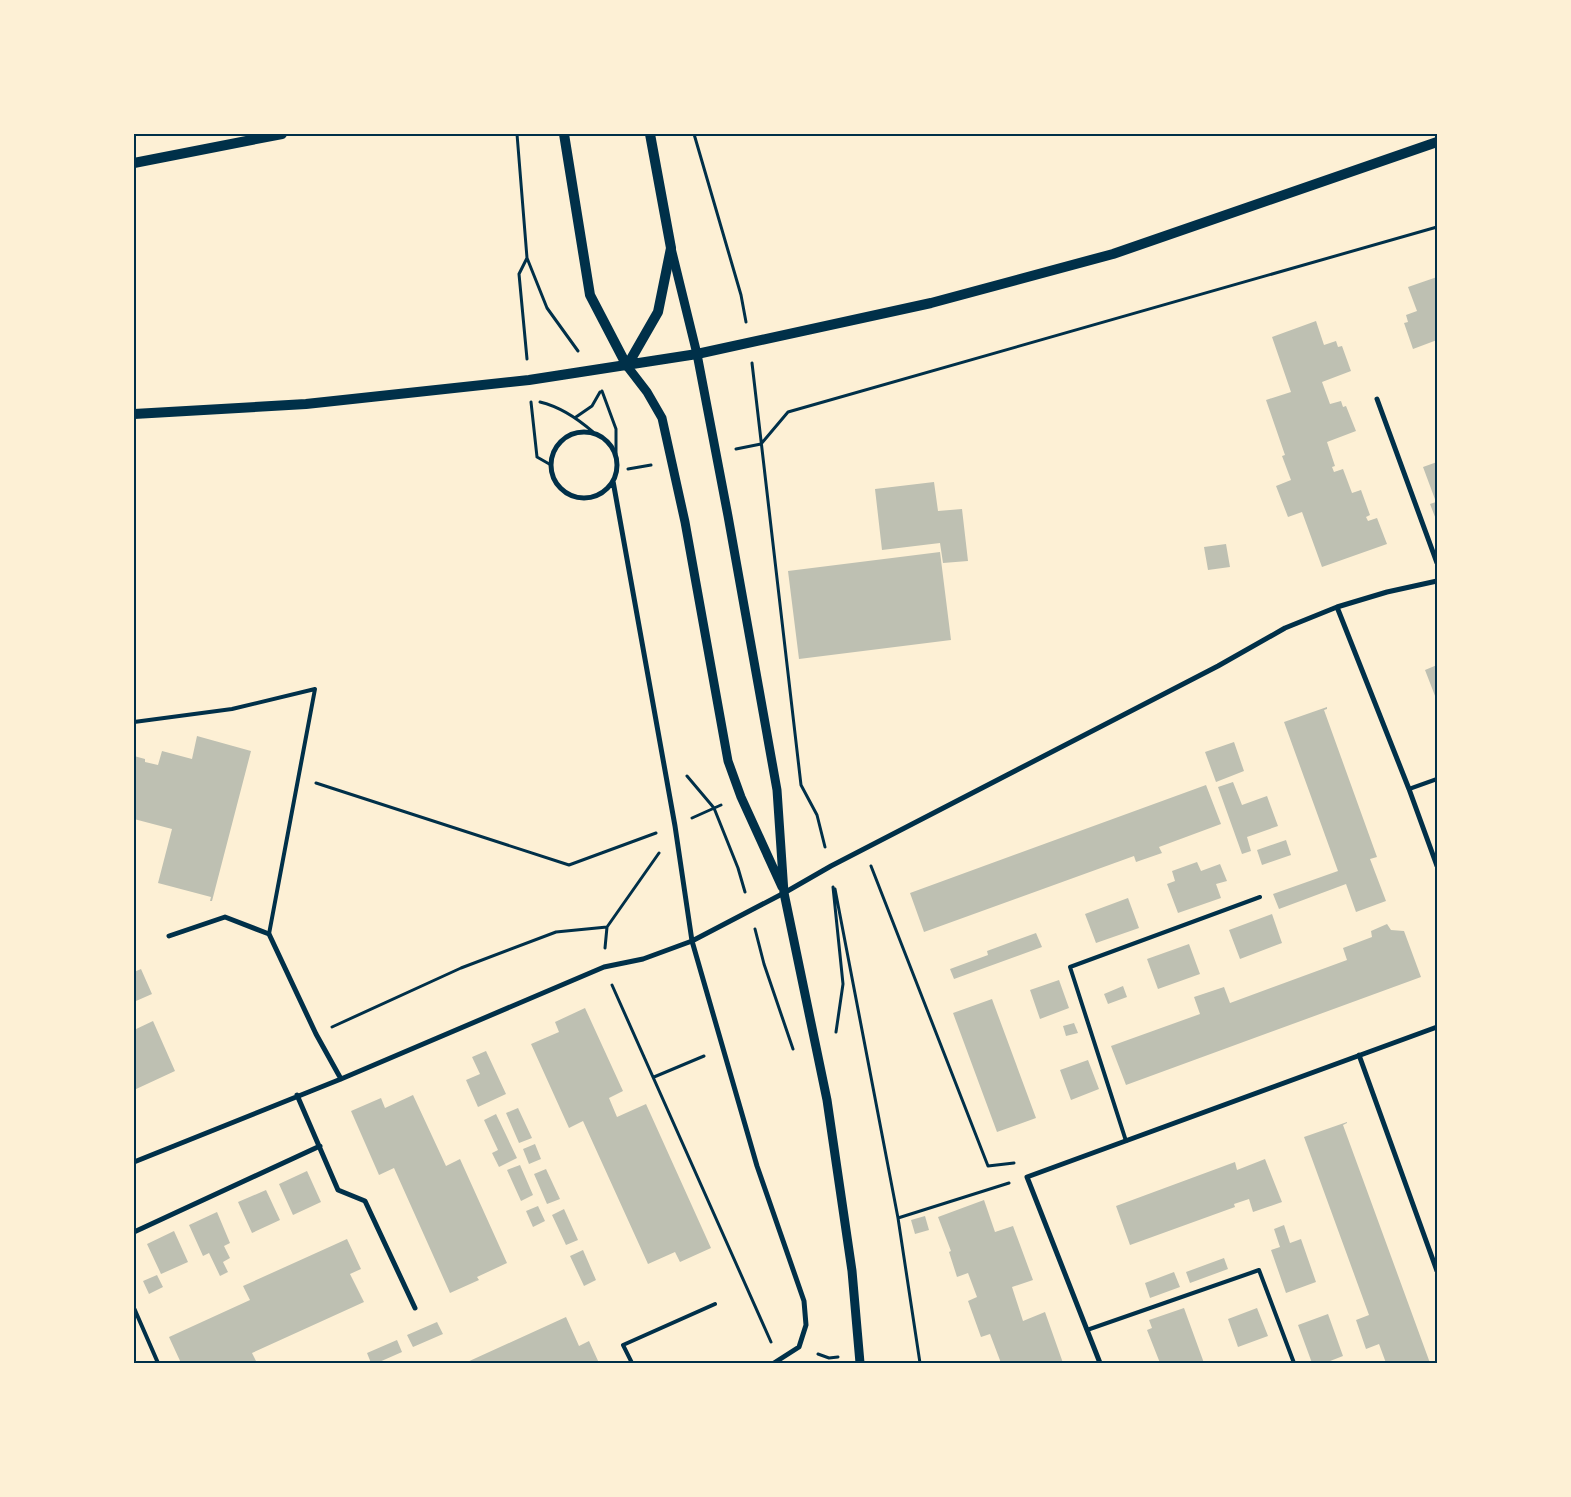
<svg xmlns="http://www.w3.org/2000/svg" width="1571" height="1497" font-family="'PT Sans',sans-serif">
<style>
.building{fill:#bec0b2}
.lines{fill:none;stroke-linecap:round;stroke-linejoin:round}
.path{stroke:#003049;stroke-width:3}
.service{stroke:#003049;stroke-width:4}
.minor{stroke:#003049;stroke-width:5}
.tertiary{stroke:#003049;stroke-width:9}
.secondary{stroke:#003049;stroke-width:10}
.neatline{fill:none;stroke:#003049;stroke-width:2}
</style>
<rect width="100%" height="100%" fill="#fdf0d5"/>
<path class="building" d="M1437,277V340L1413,349L1404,323L1408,322L1406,315L1417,311L1408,287Z
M1316,321L1324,345L1336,341L1338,347L1342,346L1351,371L1322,382L1330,404L1341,401L1343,407L1346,406L1356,431L1327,442L1335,466L1332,467L1334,472L1343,469L1352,493L1361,490L1370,515L1366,517L1368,521L1377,518L1387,544L1322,567L1302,512L1288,517L1276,486L1291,480L1282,456L1285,455L1266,400L1291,392L1272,337Z
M1437,462V522L1430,504L1436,502L1423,467Z
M934,482L938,511L962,509L968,561L943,563L940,543L882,550L875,489Z
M1226,544L1230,567L1208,570L1204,547Z
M940,552L951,640L799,659L788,571Z
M1437,665V701L1425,670Z
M1327,707V709L1324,710L1377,857L1370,859L1386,901L1356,912L1346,884L1279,909L1273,894L1338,871L1284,722Z
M197,736L251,751L212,901H210L211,897L158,883L172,829L134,819V756L145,759V762L158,765L162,751L192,759Z
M1234,742L1244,771L1216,782L1205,752Z
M1233,782L1242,805L1267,796L1278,826L1247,837L1251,851L1242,854L1218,787Z
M1206,785L1221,824L1159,847L1162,853L1136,862L1134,856L924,932L910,893Z
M1286,840L1291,855L1262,865L1257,850Z
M1197,862L1201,871L1220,864L1227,881L1216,884L1221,898L1178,913L1167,884L1175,881L1172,871Z
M1128,898L1139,928L1096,943L1085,914Z
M1272,914L1282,943L1240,959L1229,930Z
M1387,924L1391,930L1404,931L1421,977L1126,1085L1111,1046L1200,1014L1194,997L1224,987L1230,1003L1347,960L1343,948L1372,937L1371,931Z
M1036,933L1042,947L954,979L950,969L988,955L987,951Z
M1189,944L1200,974L1158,989L1147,959Z
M141,969L152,994L136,1001L134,997V972Z
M1059,980L1069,1008L1040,1019L1030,990Z
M1123,986L1127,997L1108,1004L1104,994Z
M992,999L1036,1118L997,1132L953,1013Z
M585,1008L623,1091L609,1098L617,1117L646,1104L711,1248L680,1262L675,1252L648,1264L583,1121L569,1128L531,1044L559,1032L555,1022Z
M153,1021L175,1071L134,1090V1030Z
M1074,1023L1078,1033L1066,1036L1063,1026Z
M486,1051L506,1094L478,1107L466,1080L480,1074L472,1057Z
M1088,1060L1099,1089L1071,1100L1060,1070Z
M413,1095L446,1166L460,1159L507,1263L477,1277L479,1280L450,1293L394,1168L379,1175L351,1111L381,1098L385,1108Z
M518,1108L532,1138L519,1143L506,1113Z
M496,1114L517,1158L499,1167L492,1153L498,1150L484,1120Z
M1347,1122V1123L1343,1125L1430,1363H1386L1379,1344L1366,1349L1356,1320L1369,1315L1304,1137Z
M535,1144L541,1159L529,1164L523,1149Z
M1265,1159L1282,1202L1253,1212L1249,1199L1234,1204L1235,1207L1130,1245L1116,1206L1235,1162L1237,1170Z
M520,1165L533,1195L521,1201L507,1170Z
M546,1169L560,1199L547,1204L534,1174Z
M307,1171L321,1202L293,1215L279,1184Z
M266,1190L280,1220L252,1233L238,1202Z
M984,1200L995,1232L1013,1226L1033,1280L1012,1287L1023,1321L1045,1312L1063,1363H1001L990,1334L981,1337L968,1301L977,1297L968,1273L957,1277L949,1252L951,1251L938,1217Z
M538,1206L545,1221L533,1227L526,1211Z
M564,1209L578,1240L566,1245L552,1215Z
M217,1212L230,1243L224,1246L230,1258L223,1262L228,1272L220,1276L209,1253L203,1256L189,1225Z
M925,1216L929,1230L915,1234L911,1220Z
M1284,1225L1290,1243L1301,1239L1316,1282L1286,1293L1271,1250L1280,1247L1274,1229Z
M174,1231L188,1262L161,1274L147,1244Z
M347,1239L361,1269L350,1274L364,1302L252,1353L257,1363H181L169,1337L250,1300L243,1286Z
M583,1250L596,1280L584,1286L570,1256Z
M1224,1258L1228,1269L1190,1283L1186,1272Z
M1174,1272L1180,1287L1150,1298L1145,1283Z
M157,1275L163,1287L149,1294L143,1281Z
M1184,1308L1204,1363H1160L1147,1330L1152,1328L1149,1320Z
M1257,1308L1268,1336L1238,1347L1228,1319Z
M1328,1314L1343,1356L1325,1363H1312L1298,1325Z
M566,1317L579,1346L589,1341L599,1363H465Z
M437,1322L443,1334L413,1347L407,1335Z
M397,1340L402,1352L377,1363H371L367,1353Z"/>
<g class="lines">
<path class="path" d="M517,134L527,258L547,308L578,351
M694,134L741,295L746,322
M527,359L519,274L527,258
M752,363L801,785L817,815L825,847
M602,391L616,429V454
M531,402L537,457L551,465
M540,402C561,407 577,418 593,432
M576,417L592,406L600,392
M736,449L761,444L788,412L1437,227
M628,469L651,465
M687,776L714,808L738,868L745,892
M316,783L569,865L656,833
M692,818L721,805
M871,866L988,1166L1014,1163
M833,887L843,984L836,1032
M835,889L898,1218L920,1363
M755,929L764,964L793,1049
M605,948L607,927L659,853
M612,985L771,1342
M332,1027L461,968L556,932L607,927
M654,1077L704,1056
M898,1218L1009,1183
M818,1354L829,1358L838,1357"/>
<path class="service" d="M134,722L232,709L315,689L269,934
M1409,789L1437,779
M1126,1141L1070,967L1260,897
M134,1308L158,1363
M1087,1330L1259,1270L1294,1363
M632,1363L623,1345L715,1304"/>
<path class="minor" d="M1377,399L1437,563
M551 465a33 33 0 1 1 66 0a33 33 0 1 1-66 0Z
M613,481L675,826L692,941L757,1166L804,1301L806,1325L799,1347L774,1363
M1337,607L1409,789L1437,866
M169,936L225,917L269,934L316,1034L341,1079
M1359,1055L1437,1271
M297,1095L338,1190L365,1201L415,1308
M134,1162L341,1079L604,967L643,959L692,941L784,893L831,866L1218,666L1285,628L1337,607L1387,592L1437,581
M134,1232L320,1146
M1100,1363L1027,1177L1437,1027"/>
<path class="tertiary" d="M671,248L697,354L728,516L777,790L784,893L827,1100L852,1271L860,1363
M627,366L647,392L662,418L685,522L728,761L741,797L782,887"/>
<path class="secondary" d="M564,134L590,295L627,366
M134,163L282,134
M627,366L658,312L671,248L650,134
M134,414L306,404L529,380L697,354L931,303L1113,254L1437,142"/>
</g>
<rect width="1571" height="1497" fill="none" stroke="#fdf0d5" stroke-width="270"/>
<rect x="135" y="135" width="1301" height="1227" class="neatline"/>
</svg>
